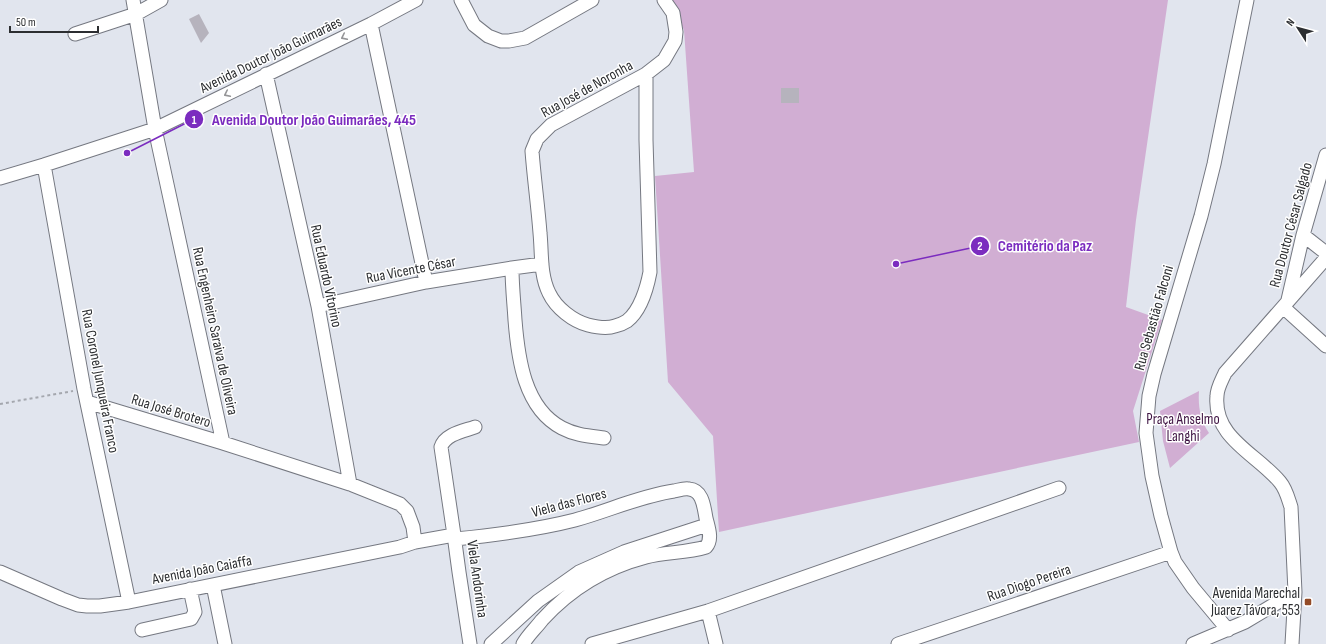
<svg xmlns="http://www.w3.org/2000/svg" width="1326" height="644" font-family="'Sofia Sans Condensed',sans-serif">
<style>
.green{fill:#d1aed3}
.building{fill:#b6b3bd}
.lines{fill:none;stroke-linecap:round;stroke-linejoin:round}
.minor-casing{stroke:#757881;stroke-width:15}
.path{stroke:#a4a7ae;stroke-width:2;stroke-dasharray:3 3;stroke-linecap:butt}
.minor{stroke:#fff;stroke-width:13}
.oneway{stroke:#969698}
.poi-dot{fill:#934b27;stroke:#fff;stroke-width:1.5}
.labels{text-anchor:middle;dominant-baseline:central;stroke-width:3;stroke-linejoin:round;paint-order:stroke}
.street-label{font-size:15px;fill:#2c2e31;stroke:#fff}
.park-label{font-size:15px;fill:#3f1443;stroke:#fff}
.poi-label{font-size:15px;fill:#2c2e31;stroke:#fff;text-anchor:end}
.leader{fill:none;stroke:#7b2cbf;stroke-width:1.5}
.callout-dot{fill:#7b2cbf;stroke:#fff;stroke-width:1.5}
.mark-label{font-size:12px;text-anchor:middle;font-weight:bold;fill:#fff}
.callout-label{font-size:16px;text-anchor:middle;font-weight:bold;fill:#7b2cbf;stroke:#fff;stroke-width:3;stroke-linejoin:round;paint-order:stroke}
</style>
<rect width="100%" height="100%" fill="#e1e5ee"/>
<path class="green" d="M670,0H1168L1136,220L1126,307L1162,320L1133,411L1139,442L719,532L713,436L668,382L655,176L694,172L684,30Z
M1199,391C1198,406 1200,420 1209,433L1170,468L1163,441L1160,411Z"/>
<path class="building" d="M199,14L209,33L201,43L189,19Z
M781,88H799V103H781Z"/>
<g class="lines">
<g class="minor-casing">
<path id="minor" d="M133,0L155,129L223,443L350,484L400,504L407,511L413,527L415,542
M461,0L474,25L488,36L501,41H509L525,38L592,0
M371,24L426,282
M75,34L136,14L161,0
M266,74L318,306L350,484
M646,74V140L650,272C647,288 640,311 627,321C624,323 619,325 615,326C607,329 596,327 588,325C573,321 556,308 549,293C540,275 542,253 540,233C538,206 534,178 532,151L537,139L551,125L646,74L664,60L675,41L676,32L673,13L664,0
M44,165L84,389L129,602
M0,178L44,165L155,129L371,24L416,0
M1303,235L1326,253
M542,264L512,268C512,286 514,303 515,320C518,358 524,408 562,428C575,435 589,436 604,438
M1288,300L1303,235L1326,155
M318,306L426,282L512,268
M1283,307L1326,346
M87,402L223,443
M454,535L441,447C445,434 464,431 475,427
M455,539C496,535 536,530 575,520C608,511 640,496 674,491C679,490 685,488 689,489C703,490 704,508 706,518C708,527 713,539 706,547C686,553 665,552 646,557C604,568 571,588 542,620C536,628 528,635 523,644
M0,572L62,599L78,605L87,606H100L129,602L400,547L415,542L454,535L459,572L470,644
M213,585L225,644
M708,611L716,644
M142,630L191,619L195,612L190,589
M1228,630L1193,588L1175,562L1171,552L1161,516L1152,476L1146,433L1149,396L1154,374L1201,216L1214,164L1247,0
M491,644L538,601L579,572L624,552L707,525
M592,644L708,611L1059,488
M898,644L1171,552
M1193,644L1245,622L1295,592
M1292,644L1295,592L1291,507C1288,498 1286,489 1280,482C1257,454 1213,438 1217,396C1217,388 1222,380 1225,373L1326,258"/>
</g>
<path class="path" d="M0,404L73,391"/>
<use href="#minor" class="minor"/>
</g>
<defs><path id="oneway-chevron" d="M-2-3.5L2.5 0L-2 3.5" fill="none" stroke-width="1.6" stroke-linecap="round" stroke-linejoin="round"/></defs>
<g class="oneway">
<use href="#oneway-chevron" transform="translate(344 37) rotate(154)"/>
<use href="#oneway-chevron" transform="translate(227 94) rotate(154)"/>
</g>
<rect class="poi-dot" x="1304" y="598" width="8" height="8" rx="2"/>
<g class="labels">
<g class="street-label">
<text transform="translate(271 55) rotate(-26)">Avenida Doutor João Guimarães</text>
<text transform="translate(587 89) rotate(-29)">Rua José de Noronha</text>
<text transform="translate(1291 225) rotate(-75)">Rua Doutor César Salgado</text>
<text transform="translate(411 270) rotate(-11)">Rua Vicente César</text>
<text transform="translate(326 276) rotate(78)">Rua Eduardo Vitorino</text>
<text transform="translate(1154 318) rotate(-74)">Rua Sebastião Falconi</text>
<text transform="translate(215 331) rotate(78)">Rua Engenheiro Saraiva de Oliveira</text>
<text transform="translate(100 381) rotate(79)">Rua Coronel Junqueira Franco</text>
<text transform="translate(171 411) rotate(17)">Rua José Brotero</text>
<text transform="translate(569 503) rotate(-15)">Viela das Flores</text>
<text transform="translate(202 570) rotate(-11)">Avenida João Caiaffa</text>
<text transform="translate(477 579) rotate(82)">Viela Andorinha</text>
<text transform="translate(1029 583) rotate(-19)">Rua Diogo Pereira</text>
</g>
<g class="park-label">
<text x="1183" y="419">Praça Anselmo<tspan x="1183" dy="17">Langhi</tspan></text>
</g>
<g class="poi-label">
<text x="1300" y="593">Avenida Marechal<tspan x="1300" dy="17">Juarez Távora, 553</tspan></text>
</g>
</g>
<path class="leader" d="M127 153L194 119M896 264L980 246"/>
<g class="callout-dot">
<circle cx="127" cy="153" r="4"/>
<circle cx="896" cy="264" r="4"/>
<circle cx="194" cy="119" r="10"/>
<circle cx="980" cy="246" r="10"/>
</g>
<g class="mark-label">
<text x="194" y="124">1</text>
<text x="980" y="250">2</text>
</g>
<g class="callout-label">
<text x="314" y="125">Avenida Doutor João Guimarães, 445</text>
<text x="1045" y="251">Cemitério da Paz</text>
</g>
<g transform="translate(1298 28) rotate(306)" stroke="#ffffff" stroke-width="3" paint-order="stroke">
<path d="M0-3L7 15L0 10L-7 15Z" fill="#2c2e31"/>
<text y="-6" font-size="11" font-weight="bold" text-anchor="middle" fill="#2c2e31">N</text>
</g>
<path d="M10 26v6h88v-6" fill="none" stroke="#2c2e31" stroke-width="2"/>
<text x="16" y="26" font-size="12" fill="#2c2e31" stroke="#ffffff" stroke-width="3" paint-order="stroke">50 m</text>
</svg>
